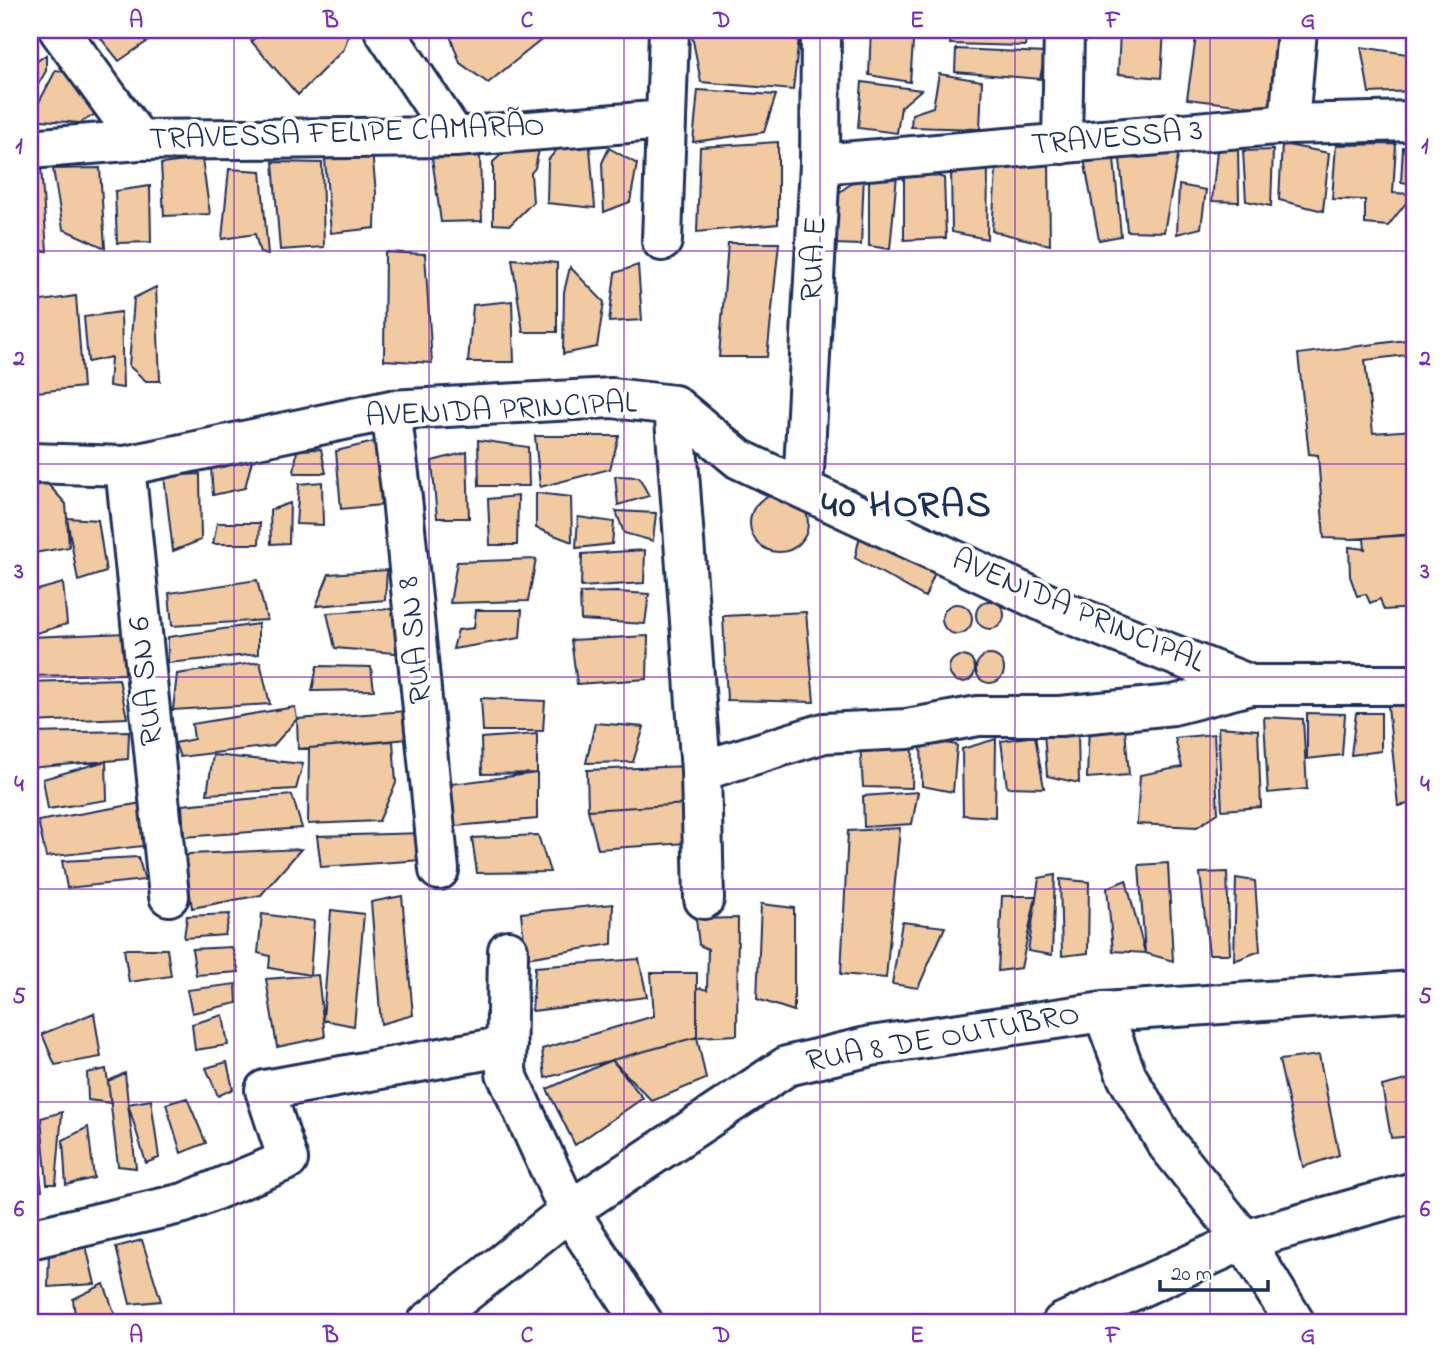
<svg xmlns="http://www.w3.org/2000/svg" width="1444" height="1353" font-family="'Indie Flower',sans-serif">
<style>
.building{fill:#f2caa1;stroke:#1b2f5e;stroke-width:2}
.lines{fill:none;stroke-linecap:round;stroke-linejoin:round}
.minor-casing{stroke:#1b2f5e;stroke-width:44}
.minor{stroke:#fff;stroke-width:38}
.grid{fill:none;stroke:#7b2cbf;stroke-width:2;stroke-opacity:0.55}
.labels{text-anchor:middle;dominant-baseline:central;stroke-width:7;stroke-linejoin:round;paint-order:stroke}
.street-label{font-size:32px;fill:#1b2f5e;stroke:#fff}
.district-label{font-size:38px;font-weight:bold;letter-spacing:2px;fill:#1b2f5e;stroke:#fff}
.neatline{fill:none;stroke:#7b2cbf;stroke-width:2.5}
.grid-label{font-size:23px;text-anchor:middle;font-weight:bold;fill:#7b2cbf}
</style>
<rect width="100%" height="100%" fill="#fff"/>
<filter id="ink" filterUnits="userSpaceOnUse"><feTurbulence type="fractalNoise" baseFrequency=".0143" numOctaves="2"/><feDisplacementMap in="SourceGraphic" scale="14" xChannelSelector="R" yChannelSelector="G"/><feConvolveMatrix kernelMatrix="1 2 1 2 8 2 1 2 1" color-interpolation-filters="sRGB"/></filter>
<g filter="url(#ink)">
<path class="building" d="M94,30H164L119,61Z
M266,30H350L344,49L298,95L251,41Z
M448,30H541L545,37L488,83L460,63Z
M691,30H723L799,38L793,90L701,82Z
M871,30H914L910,82L869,75Z
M953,30H1028L1025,46L950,44Z
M1120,30H1164L1161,78L1118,74Z
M1197,30H1283L1277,110L1187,99Z
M1361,47L1414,55V91L1369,93Z
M956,49L1045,53L1040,79L955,72Z
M46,55V71L30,98V66Z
M56,70L86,77L97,113L80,123L30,119Z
M939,74L982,81L980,129L911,127L912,114L933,107Z
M862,82L921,90L901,107L897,133L858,128Z
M698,90L776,95L764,132L693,142Z
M589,136L595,208L547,203L548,160L564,141Z
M778,142V224L697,232L700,147Z
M1282,144L1329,153L1323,211L1279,200Z
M1396,144L1393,193L1413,194L1388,226L1365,224V200L1332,199L1336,145Z
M540,145L535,168L531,173L533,202L510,225L493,224V162L511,146Z
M1403,147L1414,148V184L1401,182Z
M609,148L637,164L630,202L604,212L602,163Z
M1238,148L1239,202L1212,201L1217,150Z
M1119,149L1179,151L1164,232L1127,231Z
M1273,150L1271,206L1246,201L1243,151Z
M372,151L376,193L375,228L331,233L325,159Z
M480,156L482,221L441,222L432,158Z
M997,156L1049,162L1050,245L992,231Z
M1114,158L1121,236L1099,240L1084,159Z
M202,159L210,214L164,216L161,164Z
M273,162L322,163L324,247L280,250Z
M41,166L47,251L30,249V168Z
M904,167L944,178L946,238L904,240Z
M988,167L987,239L952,232L951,169Z
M100,168L105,248L63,229L53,169Z
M229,169L261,171L268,255L260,253L255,234L222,239Z
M869,171L897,175L890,249L869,246Z
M864,174L861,245L835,244L837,194Z
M1179,185L1206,190L1201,228L1177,234Z
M150,186L151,242L117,243L115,191Z
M728,243H779L767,357H719Z
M385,252L425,254L432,363L384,360Z
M512,259L557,263V332H523Z
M638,265L642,320L609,322L615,273Z
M570,267L604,302L597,347L563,354L564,292Z
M156,287L160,381H146L129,366L134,298Z
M76,296L83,387L37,392L35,302Z
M512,301L514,362H468L473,305Z
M121,312L123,388L109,386L111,357L88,362L84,317Z
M1414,339V354L1365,360L1373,433L1414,430V534L1352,539L1324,538L1318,455L1309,454L1298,354Z
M535,436H619L610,469L540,487Z
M478,440L528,447L529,486H479Z
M378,441L381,505L341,509L336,451Z
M321,449L326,473H294L297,450Z
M467,452L469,518H437L432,461Z
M252,460L245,488L213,495L211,467Z
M200,474L201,540L173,551L164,476Z
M615,476L639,477L649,496L618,505Z
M46,482L66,504L69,547L34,553L30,488Z
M322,482L323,525L296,524L299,484Z
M536,493L571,497L572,542L536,528Z
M750 523a29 29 0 1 1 58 0a29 29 0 1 1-58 0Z
M518,496L517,545H490L488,499Z
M290,503L289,543L271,544L270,510Z
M616,511L656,513L653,541L624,533Z
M578,517L614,522L612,544L576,548Z
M67,518L98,520L106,572L78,581Z
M217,523H260L259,544H213Z
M861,531L938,565L925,597L855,558Z
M1414,535V608L1384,610L1380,599L1370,603L1366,594L1357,596L1350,576L1349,547L1365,549L1364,538Z
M645,550L644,583L581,587L582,554Z
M536,559L528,601L450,603L457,562Z
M387,570L385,600L316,606L329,574Z
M257,580L267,620L172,626L169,593Z
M63,583L67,624L30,635V592Z
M617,592L649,594L645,624L581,620L580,593Z
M976 615a14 14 0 1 1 28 0a14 14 0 1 1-28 0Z
M942 619a15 15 0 1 1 30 0a15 15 0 1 1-30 0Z
M403,608L406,654L335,648L327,613Z
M476,610H522L520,638L453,649L458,630L474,628Z
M806,612L814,702L727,700L723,616Z
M258,624V654L168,663V637Z
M127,633L126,674L30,676V637Z
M648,636L647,679L577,684L571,640Z
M976 669a14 14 0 1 1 28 0a14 14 0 1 1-28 0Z
M949 669a13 13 0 1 1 26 0a13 13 0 1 1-26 0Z
M260,662L270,704L173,710L177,674Z
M317,666L371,667L374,690L312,691Z
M119,679L127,718L30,722V682Z
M481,698L545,701L543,731H483Z
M1388,706H1414V803L1398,806Z
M295,707L297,719L273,746L180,757L175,743L194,739L192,724Z
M406,711L408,739L298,749L297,719Z
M1307,713L1345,714L1342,755L1307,759Z
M1356,713H1381V751L1351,755Z
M1264,717L1303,719L1307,789L1268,793Z
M595,723L644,727L633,762L586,763Z
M1089,723L1125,729L1129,775L1087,778Z
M1218,727L1258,730L1261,807L1222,810Z
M1078,730L1079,783L1047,776L1044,731Z
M129,731L128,759L30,768V733Z
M537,734V773L482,774L481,738Z
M1214,734L1218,813L1197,827L1137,824L1140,775L1182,767L1175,738Z
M1035,736L1044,788L1007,787L1001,741Z
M921,739L957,745L953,792L922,786Z
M996,739L995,817L963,815L962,749Z
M393,741L396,783L379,821L308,824L309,748Z
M860,742L913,743L912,788L863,787Z
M213,755L303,764L296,789L207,794Z
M106,761L107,800L48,809L43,779Z
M688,766V804L588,810L587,770Z
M537,773V819L455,826L451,784Z
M918,792L912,824L864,827L863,796Z
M292,795L302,828L184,837L182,805Z
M142,803L152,845L46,857L38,821Z
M688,804L687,843L598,849L588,810Z
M900,828L886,978L841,974L848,831Z
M425,833L422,860L321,867L317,836Z
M538,835L550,872L477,873L472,838Z
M301,849L261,895L192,908L185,859L189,854Z
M138,857L145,880L67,888L62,861Z
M1168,863L1173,961L1145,953L1139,865Z
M1227,872L1230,954H1209L1200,873Z
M1055,875L1052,955L1028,951L1039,878Z
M1236,878L1255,881L1260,951L1234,961Z
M1060,879L1089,882L1088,953L1062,956Z
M1126,880L1145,953L1113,951L1107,888Z
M402,896L413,1015L381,1024L371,902Z
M1002,896H1036L1021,968L998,971Z
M613,904L612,944L526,958L521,913Z
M761,904L794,908V1011L757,999Z
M331,910L364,914L354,1026L323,1020Z
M230,914L225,935L184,938L187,916Z
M262,914L314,921L310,975L269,968L270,956L258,953Z
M738,918L737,1035L697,1037V987L707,990L708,949L699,945L696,919Z
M902,922L945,927L918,988L892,984Z
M232,947L239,972L196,975L192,949Z
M124,949H167L171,976L129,982Z
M639,959L647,997L532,1011L535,967Z
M651,973H697V1037L545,1078L542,1049L654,1016Z
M318,975L325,1037L277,1047L266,979Z
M236,984L237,1003L192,1013L187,990Z
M94,1013L101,1057L55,1065L42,1034Z
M223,1015L228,1045L195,1050L192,1024Z
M697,1037L706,1079L652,1101L612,1060Z
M1319,1055L1339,1155L1303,1167L1279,1060Z
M612,1060L643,1098L575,1145L547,1089Z
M227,1062L233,1089L218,1096L206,1068Z
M106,1069L111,1103L88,1100L87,1073Z
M125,1073L128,1104L136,1168L118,1166L108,1081Z
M1414,1078V1136L1391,1138L1382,1086Z
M187,1098L206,1143L181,1153L166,1104Z
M151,1100L159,1158L146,1163L128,1104Z
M62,1112L56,1184H47L41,1118Z
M34,1127L42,1190L30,1191V1128Z
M88,1127L94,1178L66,1185L63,1140Z
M142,1240L161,1301L130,1304L116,1247Z
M86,1246L95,1284L48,1287L49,1251Z
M104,1284L118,1323H76L73,1299Z"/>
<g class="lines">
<g class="minor-casing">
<path id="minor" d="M59,30L139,140
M384,30L455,137
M1289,124L1297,30
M1062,144L1064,30
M30,149L139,140L455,137L665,120
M820,164L1289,124L1414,121
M662,241L669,30
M674,405L701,771L704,899
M391,410L402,498L439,870
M30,463L125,466L391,410L612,398L674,405L739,459L1067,613L1251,685H1414
M125,466L169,896
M803,489L820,164L821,30
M701,771L824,733L907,729L978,716H1060L1173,705L1251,685
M508,950L506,1073L569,1211L643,1323
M1103,1012L1127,1077L1167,1144L1244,1240L1295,1323
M30,1239L184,1203L288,1160L265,1090L507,1046
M427,1323L569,1211L787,1066L871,1046L1103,1012L1414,991
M1062,1323L1244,1240L1414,1192"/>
</g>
<use href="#minor" class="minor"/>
</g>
</g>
<path class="grid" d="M234,30V1323M429,30V1323M624,30V1323M820,30V1323M1015,30V1323M1210,30V1323M30,251H1414M30,464H1414M30,677H1414M30,889H1414M30,1102H1414"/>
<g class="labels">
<g class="street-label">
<text transform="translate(347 134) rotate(-2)">TRAVESSA FELIPE CAMARÃO</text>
<text transform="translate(1117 139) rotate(-5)">TRAVESSA 3</text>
<text transform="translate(815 259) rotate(-87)">RUA E</text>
<text transform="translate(501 411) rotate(-3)">AVENIDA PRINCIPAL</text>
<text transform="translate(1078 612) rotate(23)">AVENIDA PRINCIPAL</text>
<text transform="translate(416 640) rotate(-96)">RUA SN 8</text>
<text transform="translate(147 681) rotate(-96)">RUA SN 6</text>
<text transform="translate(943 1039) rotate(-10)">RUA 8 DE OUTUBRO</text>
</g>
<g class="district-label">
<text x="907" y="507">40 HORAS</text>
</g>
</g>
<rect width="1444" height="1353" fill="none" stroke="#fff" stroke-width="77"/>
<path d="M1160 1280v10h108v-10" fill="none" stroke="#1b2f5e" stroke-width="3.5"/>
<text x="1171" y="1280" font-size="21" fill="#1b2f5e" stroke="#ffffff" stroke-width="5" paint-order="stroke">20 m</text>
<rect x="38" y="38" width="1368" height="1276" class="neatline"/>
<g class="grid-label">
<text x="136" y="27">A</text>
<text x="331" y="27">B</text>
<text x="527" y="27">C</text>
<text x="722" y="27">D</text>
<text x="917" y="27">E</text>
<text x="1113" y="27">F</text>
<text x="1308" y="27">G</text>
<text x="19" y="153">1</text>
<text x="1425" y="153">1</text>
<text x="19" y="365">2</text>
<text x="1425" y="365">2</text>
<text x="19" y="578">3</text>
<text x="1425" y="578">3</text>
<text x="19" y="791">4</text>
<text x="1425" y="791">4</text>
<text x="19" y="1003">5</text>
<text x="1425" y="1003">5</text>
<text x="19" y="1216">6</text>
<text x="1425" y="1216">6</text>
<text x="136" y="1342">A</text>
<text x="331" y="1342">B</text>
<text x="527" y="1342">C</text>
<text x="722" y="1342">D</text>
<text x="917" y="1342">E</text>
<text x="1113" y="1342">F</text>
<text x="1308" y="1342">G</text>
</g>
</svg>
